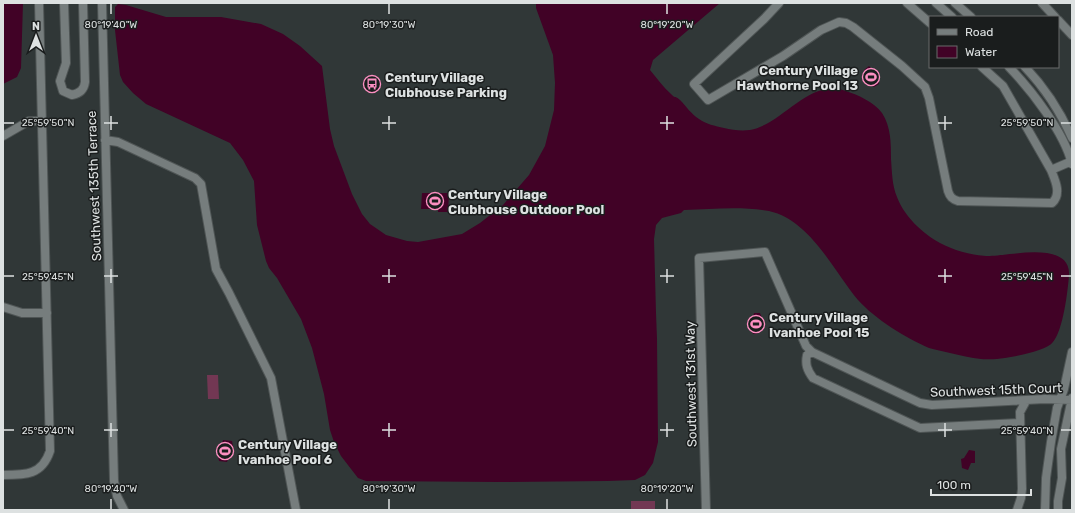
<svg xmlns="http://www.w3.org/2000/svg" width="1075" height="513" font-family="Rubik,sans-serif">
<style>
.green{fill:#723753}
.water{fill:#410226}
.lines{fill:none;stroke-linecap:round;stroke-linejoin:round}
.minor-casing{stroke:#4f5555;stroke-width:10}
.minor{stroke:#767d7d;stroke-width:8}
.ticks{fill:none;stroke:#dde1e1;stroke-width:1.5}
.labels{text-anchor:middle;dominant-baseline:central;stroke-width:3;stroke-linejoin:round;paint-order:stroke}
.poi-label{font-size:13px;font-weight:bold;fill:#dde1e1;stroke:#1a1d1d;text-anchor:start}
.street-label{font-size:13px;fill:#dde1e1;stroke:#1a1d1d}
.ticks-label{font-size:10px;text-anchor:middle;fill:#dde1e1;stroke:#1a1d1d;stroke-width:3;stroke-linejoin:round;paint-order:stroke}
</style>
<rect width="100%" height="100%" fill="#303737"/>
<path class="green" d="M207,375H218L219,399H208Z
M631,501H655V510H631Z"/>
<path class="water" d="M3,3H23L21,68L17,77L3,84Z
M536,3H720L653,60L650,70C657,78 663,87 671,94C677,100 673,94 680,100C686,106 691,114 699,119C706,124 715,126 724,128C732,130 741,131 750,130C783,124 810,77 846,91C858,95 874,102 882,113C891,127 891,143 891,159C892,172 892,185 897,197C904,216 922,233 940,243C953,250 970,255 986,256C1005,257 1071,239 1069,275C1068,290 1063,331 1053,342C1045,353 995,361 981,359C971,358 960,355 950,353C943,351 935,350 929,348C906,338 875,319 858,300C833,270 810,220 769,211C742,206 712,209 684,210L681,213L662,218L656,225L654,239L656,313L657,339L658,442L653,463L645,475L635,480L607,481L499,482L366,481L358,478L341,456L334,442L330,430L324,394L312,348L301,319L277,278L269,268L266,261L257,225L254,181L243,160L230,143L146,104L133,93L123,82L120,75L115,30V7L118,4L126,5L166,17H221L261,24L283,34L300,46L322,66L330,129L334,146L352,194L362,214L370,224L386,235L407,241L418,242L462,234L480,223L503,205L529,175L545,146L554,110L555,83L553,55L536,8Z
M869,66L877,73L876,76L879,84L874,87L865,82L867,78L864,70Z
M422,193H449L448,212H438V209H421Z
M754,313H760L764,323L761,324L759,333L753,334L749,323L752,321Z
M223,440L232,441L234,451L230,453L227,462L219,461L217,450L221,448Z
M969,450L975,451V463H971L968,470L962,468L961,459L964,458Z"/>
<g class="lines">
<g class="minor-casing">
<path id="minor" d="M64,3L66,63L60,81L63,91L72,95C80,93 84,90 85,82L83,3
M102,3L114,481L117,496L124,510
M779,3L764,19L694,84L708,100L783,56L821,30L839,22L846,23L853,27L902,66L925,87L929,98L948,191C950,197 952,199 958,201L1052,203C1062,194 1055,180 1051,170L1072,161
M907,3L930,23
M936,3L952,17
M955,3L971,17
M1042,3L1055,17
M1058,20L1072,35
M982,67L1003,86L1051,170
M1009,67C1032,91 1064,132 1072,164
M1025,67C1045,88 1060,111 1072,138
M3,136L29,121H42
M105,140L118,142L195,178L201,184L216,269L229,293L271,378L296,510
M3,307L22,313H47
M812,352L807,355C805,364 807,370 813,378L920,428L1020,423
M3,475C26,475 42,475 50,451L39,3
M706,510L699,258L765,252L806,346L812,352L920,403L932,405L1045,399L1072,400
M1017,510L1021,498L1022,489L1020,412L1026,401
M1045,510L1046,478L1051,442L1057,408L1064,389L1072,352
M1058,510V501L1062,478L1061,449L1072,398"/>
</g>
<use href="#minor" class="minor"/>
</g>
<path class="ticks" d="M111,4V14M389,4V14M667,4V14M111,116V130M389,116V130M667,116V130M945,116V130M4,123H14M104,123H118M382,123H396M660,123H674M938,123H952M1061,123H1071M111,269V283M389,269V283M667,269V283M945,269V283M4,276H14M104,276H118M382,276H396M660,276H674M938,276H952M1061,276H1071M111,423V437M389,423V437M667,423V437M945,423V437M4,430H14M104,430H118M382,430H396M660,430H674M938,430H952M1061,430H1071M111,499V509M389,499V509M667,499V509"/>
<defs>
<g id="stadium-ring" transform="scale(0.9)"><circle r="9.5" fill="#1a1d1d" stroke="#fc8fc1" stroke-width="1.5"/><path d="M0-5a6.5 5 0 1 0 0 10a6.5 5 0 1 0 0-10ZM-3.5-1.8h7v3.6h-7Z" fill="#fc8fc1"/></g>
<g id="bus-ring" transform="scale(0.9)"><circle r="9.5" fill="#1a1d1d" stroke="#fc8fc1" stroke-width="1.5"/><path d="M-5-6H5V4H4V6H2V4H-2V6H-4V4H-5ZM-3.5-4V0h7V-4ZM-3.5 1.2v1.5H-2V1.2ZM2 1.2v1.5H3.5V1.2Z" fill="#fc8fc1"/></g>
</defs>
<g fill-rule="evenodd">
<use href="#stadium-ring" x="871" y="77"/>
<use href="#bus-ring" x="372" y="84"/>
<use href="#stadium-ring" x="435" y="201"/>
<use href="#stadium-ring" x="756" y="324"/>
<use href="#stadium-ring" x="225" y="451"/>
</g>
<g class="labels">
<g class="poi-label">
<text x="858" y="70" text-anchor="end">Century Village<tspan x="858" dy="15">Hawthorne Pool 13</tspan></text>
<text x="385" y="77">Century Village<tspan x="385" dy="15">Clubhouse Parking</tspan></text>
<text x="448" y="194">Century Village<tspan x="448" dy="15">Clubhouse Outdoor Pool</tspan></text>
<text x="769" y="317">Century Village<tspan x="769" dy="15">Ivanhoe Pool 15</tspan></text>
<text x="238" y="444">Century Village<tspan x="238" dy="15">Ivanhoe Pool 6</tspan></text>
</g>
<g class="street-label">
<text transform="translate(94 186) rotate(-92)">Southwest 135th Terrace</text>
<text transform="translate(691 384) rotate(-91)">Southwest 131st Way</text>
<text transform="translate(996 390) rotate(-2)">Southwest 15th Court</text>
</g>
</g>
<g class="ticks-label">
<text x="111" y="28">80°19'40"W</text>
<text x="389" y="28">80°19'30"W</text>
<text x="667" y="28">80°19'20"W</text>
<text x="48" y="126">25°59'50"N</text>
<text x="1027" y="126">25°59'50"N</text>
<text x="48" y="280">25°59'45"N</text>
<text x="1027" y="280">25°59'45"N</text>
<text x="48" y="434">25°59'40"N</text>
<text x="1027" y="434">25°59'40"N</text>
<text x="111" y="492">80°19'40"W</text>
<text x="389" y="492">80°19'30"W</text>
<text x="667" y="492">80°19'20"W</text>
</g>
<rect width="1075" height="513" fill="none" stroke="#dde1e1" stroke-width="8"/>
<rect x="929" y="16" width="130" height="52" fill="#1a1d1d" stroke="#686b6b"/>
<rect x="937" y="29" width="20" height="6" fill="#767d7d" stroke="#686b6b"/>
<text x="965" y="36" font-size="12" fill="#dde1e1">Road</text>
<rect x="937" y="46" width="20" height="12" fill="#410226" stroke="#686b6b"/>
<text x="965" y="56" font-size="12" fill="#dde1e1">Water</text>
<g transform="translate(36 36)" stroke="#1a1d1d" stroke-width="3" paint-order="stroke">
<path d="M0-3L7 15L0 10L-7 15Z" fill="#dde1e1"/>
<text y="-6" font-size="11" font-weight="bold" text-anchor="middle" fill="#dde1e1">N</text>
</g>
<path d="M931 489v6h100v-6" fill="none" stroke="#dde1e1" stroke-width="2"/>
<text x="937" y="489" font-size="12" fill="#dde1e1" stroke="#1a1d1d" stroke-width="3" paint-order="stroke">100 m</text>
</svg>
